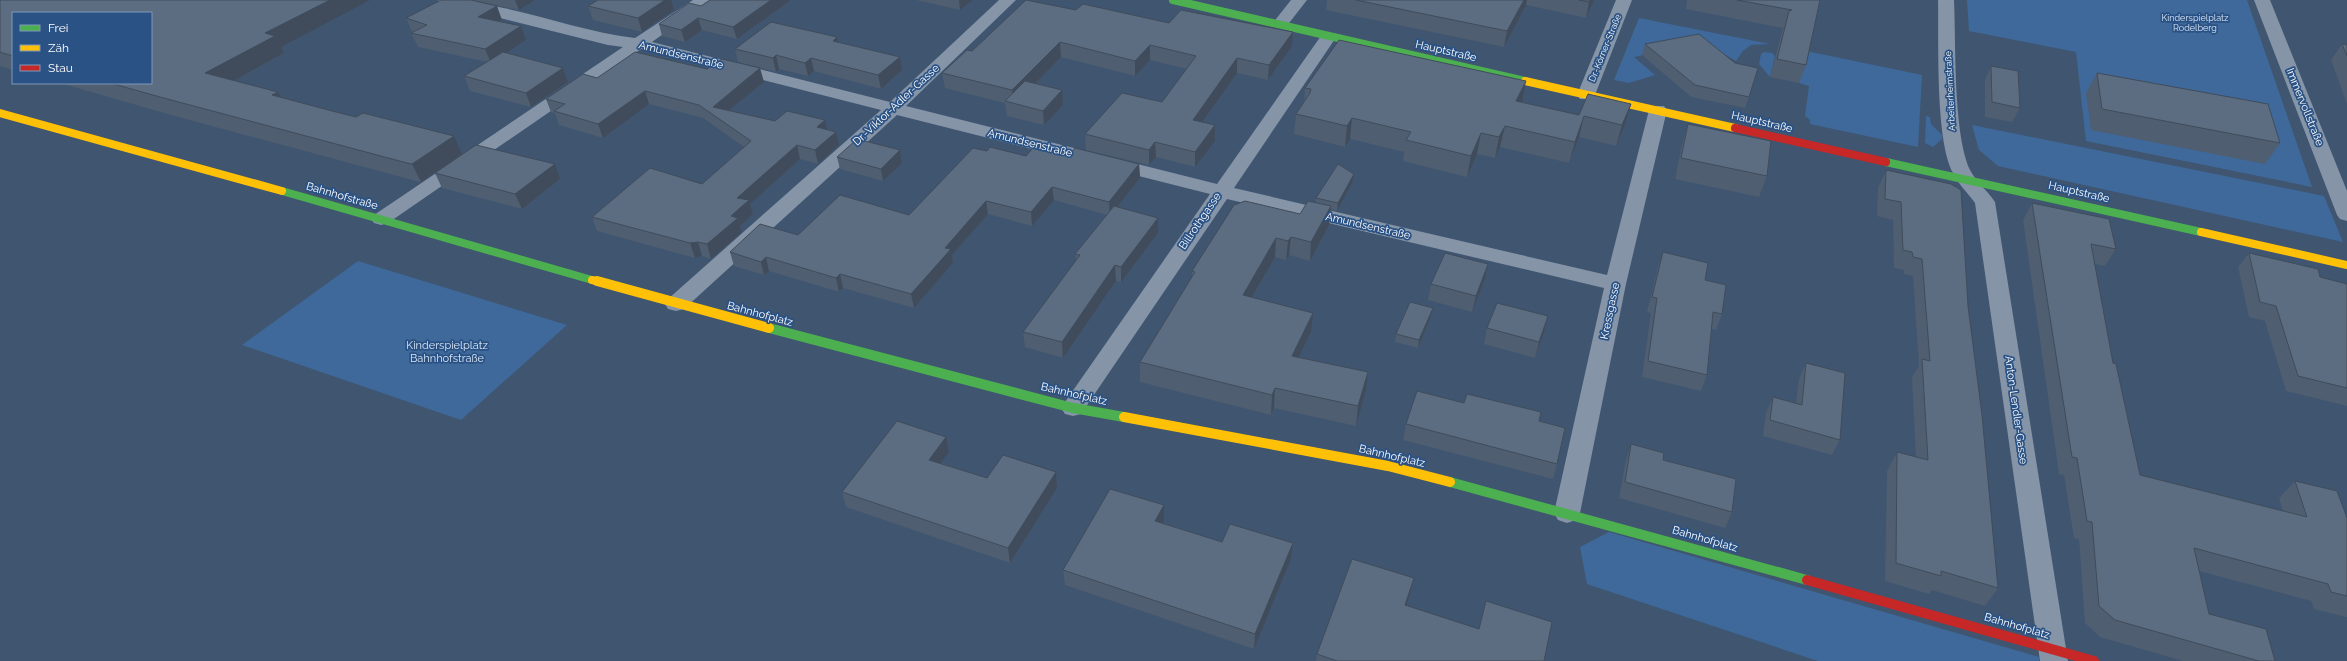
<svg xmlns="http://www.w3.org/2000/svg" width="2347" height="661" font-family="Raleway,sans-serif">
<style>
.green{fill:#3f699a}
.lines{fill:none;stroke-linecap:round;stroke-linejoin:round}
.street{fill:#8594a6;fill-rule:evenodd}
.fast-far1{stroke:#4caf50;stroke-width:8}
.fast{stroke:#4caf50;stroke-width:10}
.slow-far1{stroke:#ffc107;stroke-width:8}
.slow{stroke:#ffc107;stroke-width:10}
.jam-far1{stroke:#c62828;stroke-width:8}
.jam{stroke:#c62828;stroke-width:10}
.wall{fill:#4f5e70}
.shaded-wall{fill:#404c5b}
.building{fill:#5c6d82;stroke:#404c5b}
.labels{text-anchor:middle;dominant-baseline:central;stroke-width:3.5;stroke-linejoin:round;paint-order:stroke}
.far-park-label{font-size:9px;fill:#d8e6f6;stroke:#2a5285}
.far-street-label{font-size:9px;fill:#fff;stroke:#2a5285}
.street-label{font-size:11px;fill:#fff;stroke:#2a5285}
.park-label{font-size:11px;fill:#d8e6f6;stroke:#2a5285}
</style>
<rect width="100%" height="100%" fill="#3f5570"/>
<path class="green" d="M1967,0H2247L2312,187L2086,141L2076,52L1969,31Z
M1639,18L1770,44L1751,45L1743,51L1736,61L1724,54L1679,48L1634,57L1655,75L1629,83L1614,80Z
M1787,47L1922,75L1918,147L1810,124V120L1805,116L1809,86L1799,83Z
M1764,52L1772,53L1775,56L1770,77L1759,64L1761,54Z
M1926,116L1930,117L1931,124L1942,135V139L1933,147L1925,143Z
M1972,125L2324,196L2343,242L1998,166L1979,150Z
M358,261L567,325L461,420L242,345Z
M1609,532L2039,657V661H1818L1587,584L1580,547Z"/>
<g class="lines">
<path class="street" d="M438,0C505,0 569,30 635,38L693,0H711L652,42L890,102L999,0H1016L906,106L1217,184L1323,33H1335L1337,36L1234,188L1607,275L1649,110L1652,106H1664L1667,110L1626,284L1580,513L1576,520L1567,523L1558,520L1554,513L1604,288L1227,199L1081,414L1073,416L1065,414L1061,408L1065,402L1210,194L897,115L684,309L676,311L668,309L665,304L668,299L881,110L641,49L388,223L381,225L374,223L371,219L374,215L623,47L608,45L440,3Z
M1291,0H1307L1286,27H1274L1272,24Z
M1616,0H1632L1595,95L1592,99H1580L1577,95Z
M1938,0H1954C1956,44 1953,133 1970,170C1976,182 1988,191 1995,202L2068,661H2040L1975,203C1968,193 1958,184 1953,173C1935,140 1939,41 1938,0Z
M2254,0H2270L2347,191V221L2340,219L2337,215Z"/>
<path class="fast-far1" d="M1173,0L1525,81
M1886,162L2201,232
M282,191L592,280"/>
<path class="fast" d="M769,328L1073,408L1124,417
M1450,482L1807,580"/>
<path class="slow-far1" d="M1525,81L1735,128
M0,113L282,191
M2201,232L2347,265
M592,280L601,282"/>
<path class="slow" d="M597,281L769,328
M1124,417L1388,466L1450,482"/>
<path class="jam-far1" d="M1735,128L1886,162"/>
<path class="jam" d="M1807,580L2094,661"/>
</g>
<path class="wall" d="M0,0L281,47L284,53L234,81L281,97L462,154L421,182L416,181L171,115L60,83H151L13,13V70L0,66Z
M441,0H535L519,10L488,4L502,20L500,22L526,40L506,53L563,68L568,82L531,107L470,91L464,76L487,62L418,47L411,33L412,32L406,18Z
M710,0H791L737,39L702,30L685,42L662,36L659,24L701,6Z
M916,0H973L960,10Z
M1327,0H1594L1586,18L1526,5L1504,47L1326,10Z
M1687,0H1820L1806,65L1799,83L1770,77L1783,28L1686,9Z
M588,6L674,10L642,32L593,20Z
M1076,10L1169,23L1292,46L1268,80L1237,73L1202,122L1215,125V141L1195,167L1156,157L1149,165L1086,150L1085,134L1162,102L1187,69L1150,60L1135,76L1061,57L1035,84L1063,105L1044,125L1007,116L1005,103L945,88L942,73L972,51Z
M837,37L838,42L902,70L881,89L814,71L808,76L779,69L776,72L738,62L735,49Z
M1645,44L1749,97L1745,108L1691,97L1642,55Z
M2342,44L2347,45V104L2331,60Z
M1991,66L2020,108L2012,122L1985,117V80Z
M707,69L764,82L728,110L775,121L827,129L836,132L839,145L818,164L800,159L750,204L753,214L740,226L742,232L711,259L702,256L695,258L597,231L592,217L702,184L744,147L703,118L649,104L603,138L559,125L555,113L551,112L546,99L597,78Z
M2097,73L2280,143L2265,164L2091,130L2086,93Z
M1305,88L1522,102L1579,115L1631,104L1625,125L1616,146L1579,137L1569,163L1500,147L1495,158L1477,154L1467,177L1403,161L1404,152L1350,139L1345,147L1294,134L1296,114L1304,102Z
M1688,124L1767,176L1759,197L1675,179L1682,145Z
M900,150L902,163L883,181L840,169L837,157Z
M987,151L1026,156H1068L1139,164L1140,178L1117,207L1158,233L1121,282L1116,281L1063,358L1025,347L1023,332L1076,260L1075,254L1107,215L1054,200L1032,226L988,214L952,255L953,263L914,308L843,288L839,292L769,271L764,275L734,266L730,252L798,235L909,215Z
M1886,170L1968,306L1998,588L1985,606L1932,590L1929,594L1885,581L1887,471L1897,452L1916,457L1912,377L1919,366L1913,276L1904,274V270L1894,268L1893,220L1877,216L1878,188Z
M435,173L560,179L522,209L442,188Z
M1354,174L1353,181L1337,211L1331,209L1329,225L1310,261L1289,255L1286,260L1275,257L1252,297L1311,332L1299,357L1368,372L1366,391L1356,426L1274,408L1271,415L1140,382V362L1192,277V271L1300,214L1316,202V198Z
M2032,203L2116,249L2105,266L2095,264L2113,363L2140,475L2283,511L2279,498L2295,481L2347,518V617H2346L2314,609L2311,601L2199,571L2209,614L2275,661H2183L2100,637L2085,623L2079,539L2074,538L2064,475L2059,474L2023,220Z
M1663,252L1705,280L1722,314L1716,330L1712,329L1707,375L1701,391L1642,377L1651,313L1647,312L1658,267Z
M2249,253L2320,277L2347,284V406L2286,391L2265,321L2249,317L2238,267Z
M1488,264L1485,279L1472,312L1428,300L1431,284Z
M1433,308L1431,316L1418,348L1395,342L1396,334Z
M1548,316L1544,332L1535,358L1484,344L1487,328Z
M1806,363L1840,440L1832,455L1763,436L1766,413L1773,397L1796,404L1799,379Z
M1539,421L1557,464L1553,479L1403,440L1406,424Z
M946,437L949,452L941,463L987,478L1056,472L1057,488L1010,563L846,507L842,492Z
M1631,444L1663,460L1732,512L1725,528L1619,498L1626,460Z
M1164,505V521L1163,523L1222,542L1293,543L1291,559L1254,649L1065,585L1063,570Z
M1414,578L1407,606L1544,661H1316L1317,654Z"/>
<path class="shaded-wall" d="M330,0H370L281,47L284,53L215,91L205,73L265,33Z
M515,0H535L519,10Z
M665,0H671L674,10L642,32L638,18Z
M771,0H791L737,39L733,27Z
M959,0H973L960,10Z
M1524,0H1527L1526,5L1504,47L1507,31Z
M1590,0H1594L1586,18L1589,2Z
M497,6L502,20L484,31L478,17Z
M698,18L702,30L685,42L681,30Z
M521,26L526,40L491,63L485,49Z
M1293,32L1292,46L1268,80L1269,65Z
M837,37L840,51L833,41Z
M1060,42L1061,57L1015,104L1013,103L1012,90Z
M1150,45V60L1135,76V61Z
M776,55L779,69L776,72L773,58Z
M900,57L902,70L881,89L878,75Z
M811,58L814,71L808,76L805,63Z
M1237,58V73L1193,135V120Z
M563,68L568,82L531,107L526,93Z
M760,68L764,82L719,118L713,107Z
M1526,81L1522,102L1516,101Z
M1062,90L1063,105L1044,125L1043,111Z
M645,91L649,104L603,138L598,124Z
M278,92L287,109L272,95Z
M1631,104L1625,125L1616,146L1622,125Z
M1584,116L1579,137L1569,163L1575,142Z
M1352,118L1350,139L1345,147L1347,126Z
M825,120L828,134L817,127Z
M1215,125V141L1195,167V152Z
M1505,126L1500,147L1495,158L1499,137Z
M836,132L839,145L818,164L815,150Z
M1481,133L1477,154L1467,177L1471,156Z
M454,136L462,154L421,182L412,164Z
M1155,142L1156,157L1149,165V150Z
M797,145L800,159L750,204L753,214L740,226L742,232L711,259L707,244L731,216L737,198Z
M900,150L902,163L883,181L881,169Z
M555,164L560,179L522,209L515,194Z
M1139,164L1140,178L1110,216L1109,202Z
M1354,174L1353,181L1337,211L1338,203Z
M1052,187L1054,200L1032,226L1031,212Z
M986,201L988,214L952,255L953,263L914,308L911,294L945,248Z
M1331,206L1329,225L1310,261L1311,242Z
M1158,218V233L1121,282V267Z
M1291,237L1289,255L1286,260L1288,241Z
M1276,238L1275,257L1242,314L1243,295Z
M698,242L702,256L695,258L690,243Z
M766,257L769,271L764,275L761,262Z
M1488,264L1485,279L1472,312L1476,296Z
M1115,265L1116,281L1063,358L1062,342Z
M840,274L843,288L839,292L836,278Z
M1433,308L1431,316L1418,348L1419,340Z
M1313,313L1311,332L1290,375L1292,356Z
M1548,316L1544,332L1535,358L1539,342Z
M1368,372L1366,391L1356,426L1358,406Z
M1275,388L1274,408L1271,415L1272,395Z
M946,437L949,452L932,475L929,460Z
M1056,472L1057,488L1010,563L1008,548Z
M1164,505V521L1155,537V521Z
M1293,543L1291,559L1254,649L1255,634Z
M1414,578L1410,594L1402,621L1405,605Z"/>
<path class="building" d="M0,0H330L265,33L275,36L205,73L278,92L272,95L336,112L356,117L363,113L454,136L412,164L407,163L160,97L110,83H151V13H13V56L0,52Z
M441,0H471L497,6L478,17L521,26L485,49L411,33L427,25L406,18Z
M598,0H665L638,18L588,6Z
M710,0H771L733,27L698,18L681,30L659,24L689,3L701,6Z
M1026,0L1076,10L1083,4L1169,23L1181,10L1293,32L1269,65L1237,58L1193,120L1215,125L1195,152L1155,142L1149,150L1085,134L1122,93L1162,102L1196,56L1150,45L1135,61L1060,42L1012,90L942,73L967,50L972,51Z
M1356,0H1524L1507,31Z
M1579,0H1590L1589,2Z
M1737,0H1820L1806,65L1777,59L1789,11L1792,10Z
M771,22L837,37L833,41L900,57L878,75L811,58L805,63L776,55L773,58L735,49Z
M1699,34L1735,63L1758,68L1749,97L1695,85L1645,44Z
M1339,40L1526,81L1516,101L1579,115L1588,94L1631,104L1622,125L1584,116L1575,142L1505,126L1499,137L1481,133L1471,156L1406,140L1411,132L1352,118L1347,126L1296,114L1310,93L1311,89L1305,88Z
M2342,44L2347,45V56Z
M503,52L563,68L526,93L464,76Z
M635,52L707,69L722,59L760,68L713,107L775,121L787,111L825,120L817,127L836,132L815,150L797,145L737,198L749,200L731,216L738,218L707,244L698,242L690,243L592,217L650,168L702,184L751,141L699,105L645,91L598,124L554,111L565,104L546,99L583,74L597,78Z
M1991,66L2018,71L2020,108L1992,102Z
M2097,73L2268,104L2280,143L2102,109Z
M1025,81L1062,90L1043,111L1005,101Z
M1688,124L1771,141L1767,176L1681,158Z
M857,139L900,150L881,169L837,157Z
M476,145L555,164L515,194L435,173Z
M990,147L1026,156L1033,148L1068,156L1075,148L1139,164L1109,202L1052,187L1031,212L986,201L945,248L951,249L911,294L840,274L836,278L766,257L761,262L730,252L760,224L798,235L840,195L909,215L973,148L987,151Z
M1338,164L1354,174L1338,203L1316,198Z
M1886,170L1951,184L1961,190L1968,306L1982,415L1998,588L1941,571V576L1896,563L1897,452L1928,460L1922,359L1930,361L1922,259L1913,257L1912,252L1903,250L1901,202L1885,199Z
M1245,201L1300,214L1308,201L1331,206L1311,242L1291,237L1288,241L1276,238L1243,295L1313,313L1292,356L1368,372L1358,406L1275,388L1272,395L1140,362L1195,272L1192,271L1234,205Z
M2032,203L2109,219L2116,249L2091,244L2113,363L2116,364L2140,475L2307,517L2295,481L2337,491L2347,518V596L2331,592L2328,584L2194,548L2209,614L2266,629L2275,661H2259L2115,620L2099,606L2092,522L2087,521L2077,458L2072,457Z
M1114,206L1158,218L1121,267L1115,265L1062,342L1023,332L1080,255L1075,254Z
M1663,252L1708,263L1705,280L1726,285L1722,314L1713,312L1707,375L1648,361L1657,298L1652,297Z
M1445,253L1488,264L1476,296L1431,284Z
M2249,253L2318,269L2320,277L2347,284V388L2298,376L2276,306L2260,302Z
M1410,302L1433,308L1419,340L1396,334Z
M1497,303L1548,316L1539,342L1487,328Z
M1806,363L1845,373L1840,440L1770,420L1773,397L1802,405Z
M1417,391L1464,403L1467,394L1541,412L1539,421L1565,428L1557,464L1406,424Z
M897,421L946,437L929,460L987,478L1003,455L1056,472L1008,548L842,492Z
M1631,444L1664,453L1663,460L1736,479L1732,512L1625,482Z
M1110,489L1164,505L1155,521L1222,542L1230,524L1293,543L1255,634L1063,570Z
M1352,559L1414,578L1405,605L1479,629L1486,601L1552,622L1544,661H1337L1317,654Z"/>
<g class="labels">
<g class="far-park-label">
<text x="2195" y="18">Kinderspielplatz<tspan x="2195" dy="10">Rodelberg</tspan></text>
</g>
<g class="far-street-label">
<text transform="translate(1605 48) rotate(-68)">Dr.-Körner-Straße</text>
<text transform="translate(1950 91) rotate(-93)">Arbeiterheimstraße</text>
</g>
<g class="street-label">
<text transform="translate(1446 51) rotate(13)">Hauptstraße</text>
<text transform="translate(681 55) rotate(14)">Amundsenstraße</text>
<text transform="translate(896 105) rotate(-43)">Dr.-Viktor-Adler-Gasse</text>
<text transform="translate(2305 107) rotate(68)">Immervollstraße</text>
<text transform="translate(1762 122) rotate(13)">Hauptstraße</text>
<text transform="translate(1030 143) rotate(14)">Amundsenstraße</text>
<text transform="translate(2079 192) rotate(13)">Hauptstraße</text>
<text transform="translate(342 196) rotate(16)">Bahnhofstraße</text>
<text transform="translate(1200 221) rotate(-56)">Billrothgasse</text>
<text transform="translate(1368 226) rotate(13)">Amundsenstraße</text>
<text transform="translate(1610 311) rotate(-78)">Kressgasse</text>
<text transform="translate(760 314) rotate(15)">Bahnhofplatz</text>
<text transform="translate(1074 394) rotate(13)">Bahnhofplatz</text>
<text transform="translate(2016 410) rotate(82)">Anton-Lendler-Gasse</text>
<text transform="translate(1392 456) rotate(13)">Bahnhofplatz</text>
<text transform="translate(1705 539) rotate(16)">Bahnhofplatz</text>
<text transform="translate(2017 626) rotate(16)">Bahnhofplatz</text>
</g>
<g class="park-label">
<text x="447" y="345">Kinderspielplatz<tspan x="447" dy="13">Bahnhofstraße</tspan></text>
</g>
</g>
<rect x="12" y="12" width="140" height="72" fill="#2a5285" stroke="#7f97b6"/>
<rect x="20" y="25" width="20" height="6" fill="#4caf50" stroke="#7f97b6"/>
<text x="48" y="32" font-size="12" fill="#ffffff">Frei</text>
<rect x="20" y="45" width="20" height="6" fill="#ffc107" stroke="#7f97b6"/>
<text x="48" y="52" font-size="12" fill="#ffffff">Zäh</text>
<rect x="20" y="65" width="20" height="6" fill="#c62828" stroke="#7f97b6"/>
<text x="48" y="72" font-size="12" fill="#ffffff">Stau</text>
</svg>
